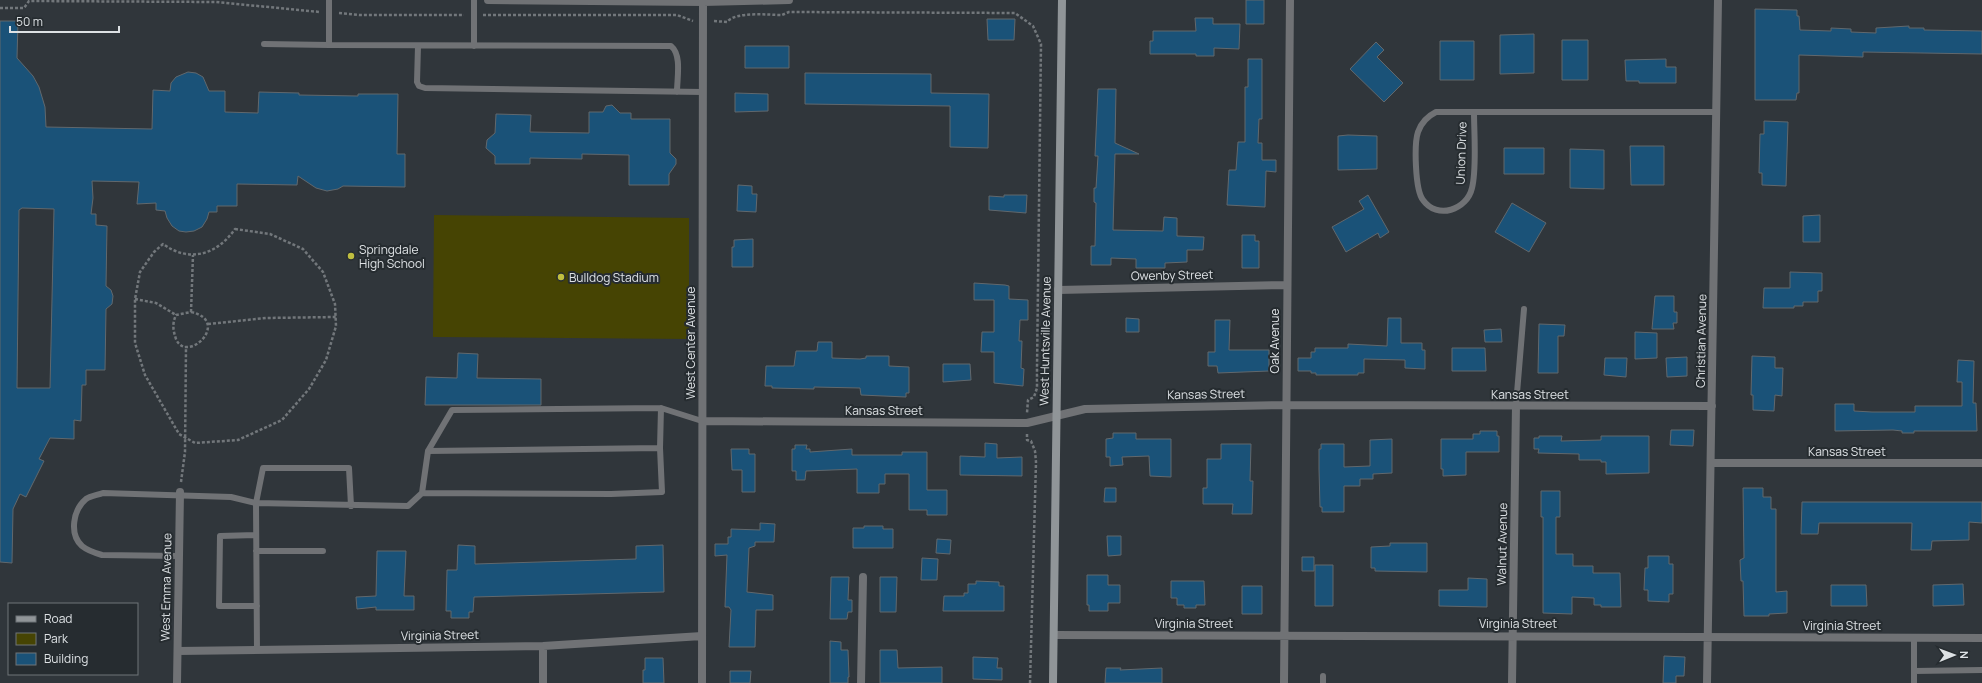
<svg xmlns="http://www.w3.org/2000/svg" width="1982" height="683" font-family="Manrope,sans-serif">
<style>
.green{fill:#464403}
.building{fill:#1a5278;stroke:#61686d;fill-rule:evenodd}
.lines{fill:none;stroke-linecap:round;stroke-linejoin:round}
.path{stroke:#72777b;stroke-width:2.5;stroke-dasharray:3 2;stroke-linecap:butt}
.service{stroke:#707275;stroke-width:6}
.minor{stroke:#707275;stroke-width:8}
.secondary{stroke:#909598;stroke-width:8}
.poi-dot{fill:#c0be40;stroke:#262c30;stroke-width:1.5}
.labels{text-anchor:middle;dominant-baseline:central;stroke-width:4;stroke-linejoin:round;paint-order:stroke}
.street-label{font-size:12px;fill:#dde1e4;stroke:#262c30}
.poi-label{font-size:12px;fill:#dde1e4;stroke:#262c30;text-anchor:start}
</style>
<rect width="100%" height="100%" fill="#30363b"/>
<path class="green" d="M434,215L689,218V339L433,337Z"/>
<path class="building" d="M1246,0H1264V24H1246Z
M1755,9L1797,10V16H1799L1800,30L1831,31V28L1851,29V32L1876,33V28L1909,26V28H1924V30L1982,31V54L1863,52V57L1799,55V93H1797L1796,100H1755Z
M1195,18H1213V24H1240L1239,49L1214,48V56H1196V54H1150V41H1153V31H1196Z
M987,19H1015L1014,40H988Z
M0,21H18L17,58L33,76L39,87L45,107L46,127L152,129L153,90L170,91L171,83L176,77L188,72L196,73L203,77L209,91H225V112L258,113L259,92L299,93V95L358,96V94H398L397,154H405V187L343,186L338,189L327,191L316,188L298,176L297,185L237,184V206H217V212H209L207,219L202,227L194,231L186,232L179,231L172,226L167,218L165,211L156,210V203L137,204L139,182L92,181L93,198L91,214H96V225L107,226L106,286L111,290L113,296L112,304L106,309L105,370H86V385H82L81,421L74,420V439L50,438L39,459L44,461L26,497L20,494L13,509L12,563L0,562ZM22,208L54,209L50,388H17L19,210Z
M1534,34V73L1500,74V35Z
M1562,40H1588V80H1562Z
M1440,41H1474V80H1440Z
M1376,42L1384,50L1377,57L1403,83L1384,102L1350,69Z
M745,46H789V68H745Z
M1248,59H1262V119H1259L1258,143H1262V160H1276V172L1266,171L1265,207L1227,205L1229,170H1236L1238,142H1245V87H1248Z
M1666,59V67H1676V83H1639V81H1626L1625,60Z
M805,73L931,74V93L989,94L988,148L950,147V106L805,104Z
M1098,89H1116L1115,143L1139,154H1115L1113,230L1163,231L1164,217L1177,218V236L1204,237L1203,250H1187V262L1165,263V268H1136V259L1111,258V265H1091V246H1095L1096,203L1094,202V188H1096L1098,156H1095Z
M735,93L768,94V111L735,112Z
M612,105L620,113H631V119H670V153L676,159V164L669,174V185H629V155L582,154V159L530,158V164H495V156L486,148L487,140L495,133L496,114L531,115L530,132L589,133V112H603L606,106Z
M1764,121L1788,122L1786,186L1762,185V173H1759L1760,134H1764Z
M1348,135L1377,136V169L1338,170V136Z
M1630,146H1664V185H1631Z
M1504,148H1544V174H1504Z
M1570,149L1604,150V189L1570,188Z
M738,185L752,186V194H757L756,212L737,211Z
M1004,195H1027L1026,213L989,210V196L1004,197Z
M1368,195L1389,232L1380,238L1378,233L1346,252L1332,227L1364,209L1359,201Z
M1512,203L1546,223L1529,252L1495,232Z
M1820,215V242H1803V216Z
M1242,235H1255V241H1259V268H1242Z
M753,239V267H732V247H734V240Z
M1790,272L1822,273V291H1818V302H1803V306H1794V308H1763L1764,288H1790Z
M974,283L1005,285L1009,286V299L1028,300V320H1020L1019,341H1022L1021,368L1024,369L1023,386L994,383V352H981L982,332H994V300H974Z
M1655,296H1674V312H1677V323H1673L1674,329H1652Z
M1126,318L1139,319V332H1126Z
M1388,318H1401V343H1422V350H1425V369L1405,368V360L1364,359V373H1358V375H1316V373H1311V371H1298V358H1311V352H1315V348H1348V344L1387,346Z
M1215,320H1230L1229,350H1269V371L1218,373L1217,366H1208V352H1215Z
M1539,324L1565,325L1564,336H1558V373H1538Z
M1501,329L1502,342H1485L1484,330Z
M1635,332L1657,333V358L1635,359Z
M818,342H832V358L860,359L866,358V356H889V366L909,367V393H906V397L861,395L860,388L814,387V389L772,388V386H765L766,366H794L796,351H817Z
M1452,348H1485L1486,371H1452Z
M458,353L478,354L477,378L541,379V405H425L426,377L457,378Z
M1752,356L1775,357V368H1783L1782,396L1775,395L1774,411L1753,410V395H1751Z
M1687,357V376L1667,377L1666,358Z
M1605,358H1627L1626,377L1604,375Z
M1958,360L1974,361L1973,403H1976L1977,431H1914V433H1902V431L1893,430L1835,431V404H1854V411L1872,412H1915V406H1962V382H1957Z
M943,364H970L971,380L943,382Z
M1671,430H1694L1693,446L1670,445Z
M1480,431H1497V436H1499V452H1466V475L1443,476V469H1441V439H1473V434H1480Z
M1113,433H1136V439H1171V477L1150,476L1149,456L1122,457L1123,465L1110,466V457H1106V439L1113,438Z
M1539,436H1562L1561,441L1601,440V436H1649V473L1606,474V462H1601V460H1579V454L1538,453L1539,449H1534V438H1539Z
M1392,439V473L1373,474V479H1360V486H1344V512H1322V507H1320L1319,469V449H1321V444H1344V467L1370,466V440Z
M985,443L997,444V458L1022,457V476L960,475V456L985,457Z
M1221,444H1251L1250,481H1253L1252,514H1232L1233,504H1203V488H1207V459H1221Z
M795,445H807L806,449H810V452L852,449V455H902V452H927V490H947V515H927V510H909V474H885V484H879V493H857V469L806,471L805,480H796V471H792V449H795Z
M731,449H749V454H755V492H742V470H732Z
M1105,488H1116V502H1104Z
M1743,488H1763V497H1771V509H1776V592L1787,591V613L1769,614V616H1744L1743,581H1741L1740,560L1744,558Z
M1541,491H1560V517H1556V554H1573V566H1593V573H1620L1621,607H1601V605H1594V598L1572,597V614L1543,613V517H1541Z
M1802,502H1982V523L1969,522V540L1932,541L1931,550H1911L1912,523H1819L1818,534H1801Z
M760,523L775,524L774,542H755V546L749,548L747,592L773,595V610H756L755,647H729L731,610L729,607H725L727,555L715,556V544H728V537H731V529L760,530Z
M864,526H883V529H893V548H853V528H864Z
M1107,536H1121V555L1108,556Z
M937,539L951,540L950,554L936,553Z
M1390,543H1427V572L1375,571V568H1371V547L1390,546Z
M458,545L475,546V564L636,559V546L663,545L664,592L474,597L473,612H469V618H451V611H446L447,570H457Z
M377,551H406L404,596H414V610H376V607L357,609L356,597L376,596Z
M1648,556H1669V564H1673V594H1669V602L1648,601V590H1644L1645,568H1648Z
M1302,557H1314V571H1302Z
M922,558L938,559L937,580H921Z
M1315,565H1333V606H1315Z
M1087,575H1108V585H1120V603H1108V611H1089V605H1087Z
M831,577H849L848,600H852V612H848L847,619H830Z
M880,577H897L896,612H880Z
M1468,578L1487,579V607L1439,606V590H1468Z
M976,581L999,582V586H1004V611H943L944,596H964V593H968V584H976Z
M1171,581H1204L1205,605H1196V608H1184V605H1177V598H1171Z
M1963,584L1964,605L1933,606V585Z
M1831,585H1866L1867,606H1831Z
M1242,586H1262V614H1242Z
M830,641L841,642V650H848L849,677H848V683H830Z
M880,650H897L898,668L942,667V683H880Z
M1664,656L1685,657L1684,676H1676V683H1663Z
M973,657L998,658L997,668H1002V680L973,679Z
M645,658H663L664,683H643V670H645Z
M1106,668H1121L1120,670L1162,668V683H1105Z
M730,671H751L750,683H730Z"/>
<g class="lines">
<path class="path" d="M0,8H24L29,1L216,2L320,12
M339,13L360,15H464
M483,15H677L693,21
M714,21L727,22C736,11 769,15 782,15L789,12L1015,13L1033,26L1041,44L1037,368V388L1034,397L1028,400L1027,413
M235,229L270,234L303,249L323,272L335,304L336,326L326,360L309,389L282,420L238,440L195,443L179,434L145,375L135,343V299L140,272L154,252L163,244C189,263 217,255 235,229Z
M135,299L156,303L176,315
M191,312C232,321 187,365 176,339C173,330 172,324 176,315Z
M191,312L193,255
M208,324L266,318L336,317
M1027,434V440L1031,441L1035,451L1036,462L1030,683
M181,482L185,452L186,346"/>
<path class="service" d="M474,0V46
M264,44L329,45V0
M329,45L671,46C682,55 677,78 677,92
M418,46L417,82L419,86L425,88L703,92
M1474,112C1474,133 1477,169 1472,188C1467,210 1437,220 1423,200C1415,190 1414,144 1418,132C1421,123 1428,116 1436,112H1716
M1516,405L1524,309
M661,408L660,448L662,492L611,494L422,493L428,451L452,410L661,408L702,421
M428,451L660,448
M256,535L220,536L219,606H257
M256,551H323
M179,556L102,555C95,553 88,551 82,546C69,534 73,510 86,499C90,496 98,495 103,493L231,497L256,503L408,506L422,493
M1914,637V671L1982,670
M257,650L256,503L263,468H349L351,506
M1323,683V676
M1914,683V671"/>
<path class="minor" d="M488,0L703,2L789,0
M1058,290L1286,285
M702,421L1027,423L1085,409L1286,405L1712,406
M1711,463H1982
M1054,635L1982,638
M178,651L543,646L702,636
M177,683L180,492
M543,683V646
M702,683L703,2
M861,683L863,577
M1284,683L1290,0
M1512,683L1516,405
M1707,683L1718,0"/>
<path class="secondary" d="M1053,683L1062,0"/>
</g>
<g class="poi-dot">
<circle cx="351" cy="256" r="4"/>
<circle cx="561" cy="277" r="4"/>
</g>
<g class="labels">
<g class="street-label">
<text transform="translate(1461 153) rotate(-88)">Union Drive</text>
<text transform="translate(1172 275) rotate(-1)">Owenby Street</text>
<text transform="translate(1045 341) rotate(-89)">West Huntsville Avenue</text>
<text transform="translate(1274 341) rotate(-90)">Oak Avenue</text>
<text transform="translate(1701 341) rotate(-89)">Christian Avenue</text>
<text transform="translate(690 343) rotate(-90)">West Center Avenue</text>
<text transform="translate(1206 394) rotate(-1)">Kansas Street</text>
<text x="1530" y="394">Kansas Street</text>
<text x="884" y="410">Kansas Street</text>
<text x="1847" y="451">Kansas Street</text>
<text transform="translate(1502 544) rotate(-89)">Walnut Avenue</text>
<text transform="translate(166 587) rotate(-89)">West Emma Avenue</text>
<text x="1194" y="623">Virginia Street</text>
<text x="1518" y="623">Virginia Street</text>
<text x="1842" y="625">Virginia Street</text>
<text transform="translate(440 635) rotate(-1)">Virginia Street</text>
</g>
<g class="poi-label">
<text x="359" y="249">Springdale<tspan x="359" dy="14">High School</tspan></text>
<text x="569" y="277">Bulldog Stadium</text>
</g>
</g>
<rect x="8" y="603" width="130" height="72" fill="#262c30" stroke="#6f7478"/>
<rect x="16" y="616" width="20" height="6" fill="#909598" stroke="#6f7478"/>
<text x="44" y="623" font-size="12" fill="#dde1e4">Road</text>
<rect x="16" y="633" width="20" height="12" fill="#464403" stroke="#6f7478"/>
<text x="44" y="643" font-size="12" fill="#dde1e4">Park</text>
<rect x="16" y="653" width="20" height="12" fill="#1a5278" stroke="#6f7478"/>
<text x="44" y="663" font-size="12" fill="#dde1e4">Building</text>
<g transform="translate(1954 655) rotate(89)" stroke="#262c30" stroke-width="3" paint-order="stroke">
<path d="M0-3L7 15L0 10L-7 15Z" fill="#dde1e4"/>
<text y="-6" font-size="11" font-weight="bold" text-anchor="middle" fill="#dde1e4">N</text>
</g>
<path d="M10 26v6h109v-6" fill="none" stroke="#dde1e4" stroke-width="2"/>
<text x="16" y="26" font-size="12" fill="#dde1e4" stroke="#262c30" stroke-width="3" paint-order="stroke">50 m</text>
</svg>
